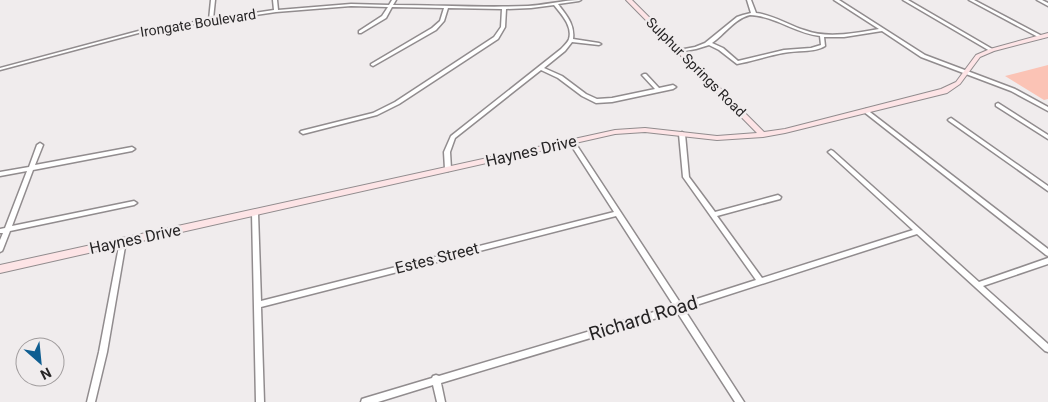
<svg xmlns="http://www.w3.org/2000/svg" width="1048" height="402" font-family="Roboto,sans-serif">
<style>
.green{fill:#fbc3b5}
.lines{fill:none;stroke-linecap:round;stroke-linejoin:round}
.street-casing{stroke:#918c8e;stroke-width:3}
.secondary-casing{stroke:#918c8e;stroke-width:2}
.street{fill:#fff;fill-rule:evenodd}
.secondary{fill:#fde4e6;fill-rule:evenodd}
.labels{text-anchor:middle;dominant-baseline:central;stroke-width:5;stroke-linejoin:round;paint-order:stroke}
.far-street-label{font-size:14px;fill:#272526;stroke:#f0eced}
.street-label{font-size:16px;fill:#272526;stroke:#f0eced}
.near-street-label{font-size:19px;fill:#272526;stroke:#f0eced}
</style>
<rect width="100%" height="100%" fill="#f0eced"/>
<path class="green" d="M1048,65V99L1044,100L1005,76Z"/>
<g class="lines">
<g class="street-casing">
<path id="street" d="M211,0H215L213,19L274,10L273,0H277L278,10L351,4L389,5L392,0H396L393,5C438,5 483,8 528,6C546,5 563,0 581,0L579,1L558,4C566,15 575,24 573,39L599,43L601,44L599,45L572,42L565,51L544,68L562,76L586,94L597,99L612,98L655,89L642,75L644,74H646L659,88L673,85L676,87L673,89L612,102L596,103L582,96L558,78L541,70L455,138L450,152L451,169L448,171L445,169L444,152L451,136L561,49C564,46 568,42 569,39C573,26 561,14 554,5L531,8L506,9L505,27L498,39L399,104L377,115L303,134L300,132L301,131L373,113L395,102L494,37L501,27L502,9L448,8L444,21L436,30L373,66L371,65V64L432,28L440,21L444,8L392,7L386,18L361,33H359V31L382,16L388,7L351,6L276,12L146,31L0,70V68L146,29L209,20Z
M747,0H751L756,13C773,15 788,25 804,30C828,39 854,33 879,29L834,0H839L925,55L1015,89L1048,107V111L1011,91L921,57L882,31L844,37H824L825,46C814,53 796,50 783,53C767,56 753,61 737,64L719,50L709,45L696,49L679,52V50L695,47L705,43L737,17L743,15L751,13ZM750,15C775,16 795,33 820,36L821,45L811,48L784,50L738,61L723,48L712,43C725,34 734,19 750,15Z
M903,0H908L994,50L992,51H990Z
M969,0H974L1044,37L1040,38Z
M1037,0H1042L1048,3V6Z
M998,103L1048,135V139L996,106V104Z
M866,109L1048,249V256L1046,255L864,112V110Z
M951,118L1048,186V191L949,121L948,120L949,119Z
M682,132L685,134L689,177L715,212L778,195L781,197L780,199L717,216L762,278L913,230L829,153L828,152L831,150L833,151L979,282L1048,258V264L983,286L1048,344V352L1045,351L917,234L684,309L744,402H735L677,312L441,383L445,402H437L433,385L378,402H361L362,399L365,398L432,378L433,376L436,375L439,376L674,306L616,216L261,307L264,402H256L252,213L255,211L258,213L261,301L614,212L569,142L572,140L574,141L681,304L756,280L683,177L679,134Z
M40,143L43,145L35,165L132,147L135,149L132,151L33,170L12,226L134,201L137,203L134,205L10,231L3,249L2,251L0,252V240L3,233H0V229L5,228L27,171L0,176V172L29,167L37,145Z
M123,238L125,239L126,241L107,352L95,402H87L99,352L120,241L121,239Z"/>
</g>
<g class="secondary-casing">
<path id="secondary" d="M626,0H632L764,132L785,129L941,89L956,82L976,55L990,49L1048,33V37L994,51L980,57L960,84L947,93L785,133L763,137L717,140L645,132L615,134L0,273V265L615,130L645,128L717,136L757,133Z"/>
</g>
<use href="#street" class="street"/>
<use href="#secondary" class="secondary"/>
</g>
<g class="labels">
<g class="far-street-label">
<text transform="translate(198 23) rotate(-9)">Irongate Boulevard</text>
<text transform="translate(696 67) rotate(45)">Sulphur Springs Road</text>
</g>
<g class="street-label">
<text transform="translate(531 151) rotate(-13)">Haynes Drive</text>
<text transform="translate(135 239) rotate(-12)">Haynes Drive</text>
<text transform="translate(437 258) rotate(-14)">Estes Street</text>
</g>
<g class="near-street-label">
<text transform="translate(643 318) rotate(-17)">Richard Road</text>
</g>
</g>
<g transform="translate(40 362) rotate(153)"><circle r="24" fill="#f0eced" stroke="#a09c9d"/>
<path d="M0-4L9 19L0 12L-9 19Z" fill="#0f5e91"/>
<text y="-8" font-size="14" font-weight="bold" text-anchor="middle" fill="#272526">N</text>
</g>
</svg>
